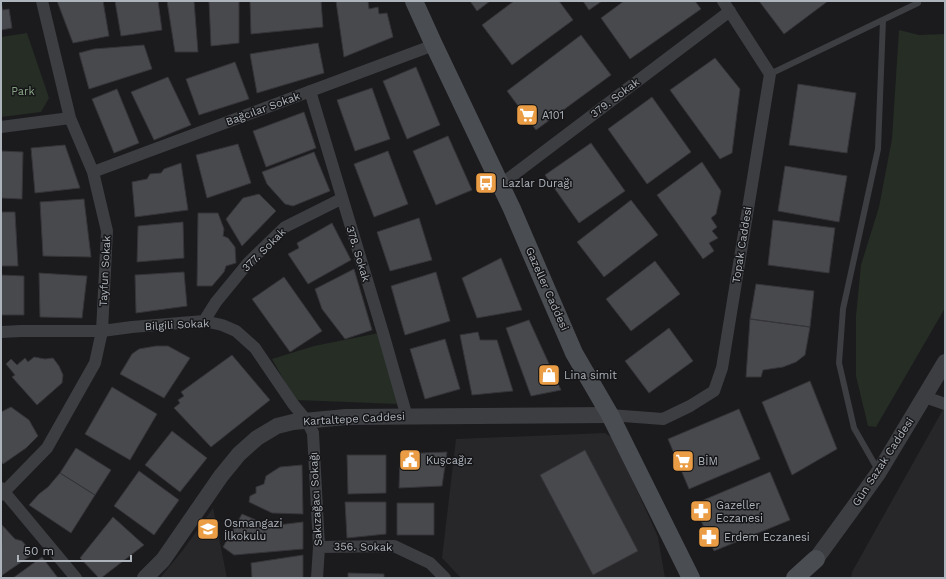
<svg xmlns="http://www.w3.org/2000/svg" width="946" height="579" font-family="'Work Sans',sans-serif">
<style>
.built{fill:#27272a}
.green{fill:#252d25}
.building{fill:#48494d;stroke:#353539}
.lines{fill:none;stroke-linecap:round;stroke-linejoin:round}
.service{stroke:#3c3e42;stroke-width:6}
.minor{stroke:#3c3e42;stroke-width:12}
.tertiary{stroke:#3c3e42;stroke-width:16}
.secondary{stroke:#4a4d52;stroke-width:18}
.labels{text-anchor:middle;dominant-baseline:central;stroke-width:3;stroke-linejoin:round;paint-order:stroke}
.park-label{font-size:11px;fill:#88a586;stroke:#161618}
.street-label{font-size:11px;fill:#aeb4bc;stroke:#161618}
.poi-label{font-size:11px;fill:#aeb4bc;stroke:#161618;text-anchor:start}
</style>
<rect width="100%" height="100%" fill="#1b1b1d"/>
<path class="built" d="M945,406V578H851L852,572Z
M605,433L614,439L658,537L665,578H461L442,558L456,439Z
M213,508L227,578H160L183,550Z"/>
<path class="green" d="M899,30L919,35L945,34V308L876,427L868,426L856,376V316L861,265L879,207L892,139Z
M27,33L49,98L41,112L1,117V37Z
M379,333L399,404L295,400L272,359L314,346Z"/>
<path class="building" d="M57,1H103L109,36L73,43Z
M115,1H158L162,30L121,36Z
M167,1H194L198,52H175Z
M209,1H239V43L211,46Z
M250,1H321L323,27L251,34Z
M336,1H368L369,9L378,7L379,14L387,13L393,37L344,57Z
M470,1H490L477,11Z
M514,1H559L573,20L512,65L482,25Z
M583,1H602L589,10Z
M624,1H695L701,9L630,59L601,18Z
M759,1H828L784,34Z
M1,3L3,10L9,9L12,28L1,30Z
M581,35L611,75L536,130L507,91Z
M318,43L324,73L257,93L250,54Z
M144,45L152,69L89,89L79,53L94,49Z
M715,58L740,89L732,153L720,159L670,90Z
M235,62L249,99L199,115L186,79Z
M416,67L440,125L407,139L383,81Z
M168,77L191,125L154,140L131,92Z
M798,84L856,93L847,153L789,145Z
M372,88L390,139L355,151L337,100Z
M117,89L139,143L114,153L92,99Z
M652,97L691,152L647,184L608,129Z
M304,112L316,148L266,167L253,131Z
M448,136L472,190L436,205L413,151Z
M591,143L625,191L579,223L545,175Z
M238,144L251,183L207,198L196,155Z
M65,145L80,188L35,193L31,148Z
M1,151L23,152L22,199L1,198Z
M388,151L408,204L374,217L354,164Z
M314,152L330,191L293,206L285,204L267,184L262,172Z
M702,162L721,191L716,214L711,218L717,227L712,231L718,238L709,243L714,251L703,259L657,195Z
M181,163L188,210L135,217L132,182L147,179L150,174L161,173L164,169Z
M785,166L847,176L839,222L778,211Z
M259,194L276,211L242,246L226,219L243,198Z
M84,199L91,257L43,256L40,202Z
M631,200L658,235L604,277L577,242Z
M1,212H15L18,266H1Z
M198,213H218L224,229L223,236L228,238L235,247L236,263L226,266L224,272L212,286H197Z
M419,218L432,260L390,271L377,232Z
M773,220L835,228L829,273L768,265Z
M183,222L184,258L137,262L138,226Z
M332,223L351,260L308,284L288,254L299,248L297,243Z
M501,258L522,310L477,318L462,278Z
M655,261L680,294L631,331L606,299Z
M354,269L372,330L345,339L322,309L315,289Z
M184,272L187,306L136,313L135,275Z
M436,272L450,321L405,335L391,286Z
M39,273L87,276L82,318L40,317Z
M1,275L24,276V315H1Z
M284,277L322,331L290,352L252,299Z
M756,284L814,291L810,327L750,319Z
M750,319L810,327L805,355L796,362L783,367L763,370L761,377H746Z
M529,320L561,390L531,396L506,328Z
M669,328L693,361L649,393L625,361Z
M478,332L480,340H497L513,391L472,395L460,335Z
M445,339L460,389L425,399L410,349Z
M156,346H168L190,358L164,398L120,374L132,354L139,349Z
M232,355L270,400L211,447L174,408L180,403L178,400L184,396L181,392Z
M34,357L45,359L53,358L59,366L63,375L62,383L37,405L12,377L15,375L6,364L11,359L17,365L25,358L28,362Z
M810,381L837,449L792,475L762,402Z
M112,387L157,414L130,460L85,434Z
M11,407L29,420L38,436L26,448L3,464L1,461V412Z
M739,409L760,459L689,489L668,439Z
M172,431L207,458L180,492L145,465Z
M76,448L111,470L95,495L60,473Z
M585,450L638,551L593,575L540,475Z
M447,452L442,486L399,488L400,454Z
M347,455H386V493L348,494Z
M302,465L303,514L272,513L249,502L250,496L256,493V487L264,484L266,476L280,467Z
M139,471L179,500L154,535L114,506Z
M770,472L790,520L714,551L694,504Z
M60,473L95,495L71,533L29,505L39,494L48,487Z
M345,502H386V534L347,538Z
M397,503H434V535H397Z
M242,514L270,526L303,522V549L234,555L223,547Z
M113,517L144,545L101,578H99L80,558Z
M2,525L15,539L22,541L33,554L1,576Z
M303,555V578H252L251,563Z
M42,557L58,578H13Z
M348,573L384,574V578H348Z"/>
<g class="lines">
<path class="service" d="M770,74L918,3
M878,470L854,428L839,363L843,309L878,149L883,20"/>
<path class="minor" d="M310,91L383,333L407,417
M1,127L70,118
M93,172L434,45
M500,185L730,11
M204,321L216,302L248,263L285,227L341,199
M1,332L21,331H102L132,327L204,321L222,325L236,331L255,348L293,404L307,421L313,433L319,547L317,578
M925,397L945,404
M610,415L663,419L690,406L714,391L722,368L770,74L723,1
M1,488L76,578
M1,495L47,448L95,363L102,331L107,231L93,172L70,118L42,1
M319,547L394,546L430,563L445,578"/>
<path class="tertiary" d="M816,559L859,500L879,472L945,362
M145,578L163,560L221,476L239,454L257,438L277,426L293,422L346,417L610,415"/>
<path class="secondary" d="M414,1L434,45L512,209L574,353L610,415L691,578
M795,578L816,559"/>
</g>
<defs>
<g id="supermarket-square" transform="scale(1.15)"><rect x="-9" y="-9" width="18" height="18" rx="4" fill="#ea9d45" stroke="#161618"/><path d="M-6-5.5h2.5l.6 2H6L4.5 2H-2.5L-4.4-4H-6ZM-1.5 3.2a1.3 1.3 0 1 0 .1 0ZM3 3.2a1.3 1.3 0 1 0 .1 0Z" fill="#fff"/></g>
<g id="bus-square" transform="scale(1.15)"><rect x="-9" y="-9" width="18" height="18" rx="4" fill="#ea9d45" stroke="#161618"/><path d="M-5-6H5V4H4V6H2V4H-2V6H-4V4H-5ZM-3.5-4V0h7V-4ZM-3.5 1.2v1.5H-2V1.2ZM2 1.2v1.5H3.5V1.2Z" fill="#fff"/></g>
<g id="shop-square" transform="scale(1.15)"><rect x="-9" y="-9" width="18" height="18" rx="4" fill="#ea9d45" stroke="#161618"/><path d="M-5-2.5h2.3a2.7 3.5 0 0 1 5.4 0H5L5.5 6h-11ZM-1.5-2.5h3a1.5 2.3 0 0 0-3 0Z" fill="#fff"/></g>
<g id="civic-square" transform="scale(1.15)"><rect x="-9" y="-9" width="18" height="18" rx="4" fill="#ea9d45" stroke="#161618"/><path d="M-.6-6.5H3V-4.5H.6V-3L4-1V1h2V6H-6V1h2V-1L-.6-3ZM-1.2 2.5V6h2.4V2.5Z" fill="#fff"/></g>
<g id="pharmacy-square" transform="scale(1.15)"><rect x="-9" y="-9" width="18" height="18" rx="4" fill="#ea9d45" stroke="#161618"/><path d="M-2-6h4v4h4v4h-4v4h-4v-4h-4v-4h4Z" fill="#fff"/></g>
<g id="school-square" transform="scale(1.15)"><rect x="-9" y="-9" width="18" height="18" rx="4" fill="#ea9d45" stroke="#161618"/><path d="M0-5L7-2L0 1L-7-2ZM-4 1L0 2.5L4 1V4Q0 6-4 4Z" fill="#fff"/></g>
</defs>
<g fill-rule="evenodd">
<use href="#supermarket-square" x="527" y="115"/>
<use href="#bus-square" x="486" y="183"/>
<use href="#shop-square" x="549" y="375"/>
<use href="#civic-square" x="410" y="460"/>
<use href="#supermarket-square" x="683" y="461"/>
<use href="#pharmacy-square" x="701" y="511"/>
<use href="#school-square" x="208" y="529"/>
<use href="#pharmacy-square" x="709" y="537"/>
</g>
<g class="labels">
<g class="park-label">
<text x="23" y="91">Park</text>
</g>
<g class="street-label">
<text transform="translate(615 98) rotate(-37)">379. Sokak</text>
<text transform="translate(263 109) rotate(-20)">Bağcılar Sokak</text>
<text transform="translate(742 245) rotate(-81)">Topak Caddesi</text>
<text transform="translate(264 250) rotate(-45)">377. Sokak</text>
<text transform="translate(358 254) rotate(73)">378. Sokak</text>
<text transform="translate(105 271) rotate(-87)">Tayfun Sokak</text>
<text transform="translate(547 289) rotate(66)">Gazeller Caddesi</text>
<text transform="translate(177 325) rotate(-3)">Bilgili Sokak</text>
<text transform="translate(354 419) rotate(-3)">Kartaltepe Caddesi</text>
<text transform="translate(883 462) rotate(-57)">Gün Sazak Caddesi</text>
<text transform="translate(316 499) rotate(-93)">Sakızağacı Sokağı</text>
<text transform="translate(363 547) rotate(1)">356. Sokak</text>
</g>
<g class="poi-label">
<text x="542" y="115">A101</text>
<text x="502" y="183">Lazlar Durağı</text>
<text x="564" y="375">Lina simit</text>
<text x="426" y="460">Kuşcağız</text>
<text x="698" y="461">BİM</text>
<text x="716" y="505">Gazeller<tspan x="716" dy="13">Eczanesi</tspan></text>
<text x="224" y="523">Osmangazi<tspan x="224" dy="13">İlkokulu</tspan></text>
<text x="724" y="537">Erdem Eczanesi</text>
</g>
</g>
<rect width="946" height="579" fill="none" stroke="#aeb4bc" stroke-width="4"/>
<path d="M18 555v6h113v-6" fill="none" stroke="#aeb4bc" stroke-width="2"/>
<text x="24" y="555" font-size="12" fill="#aeb4bc" stroke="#161618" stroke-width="3" paint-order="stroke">50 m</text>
</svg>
